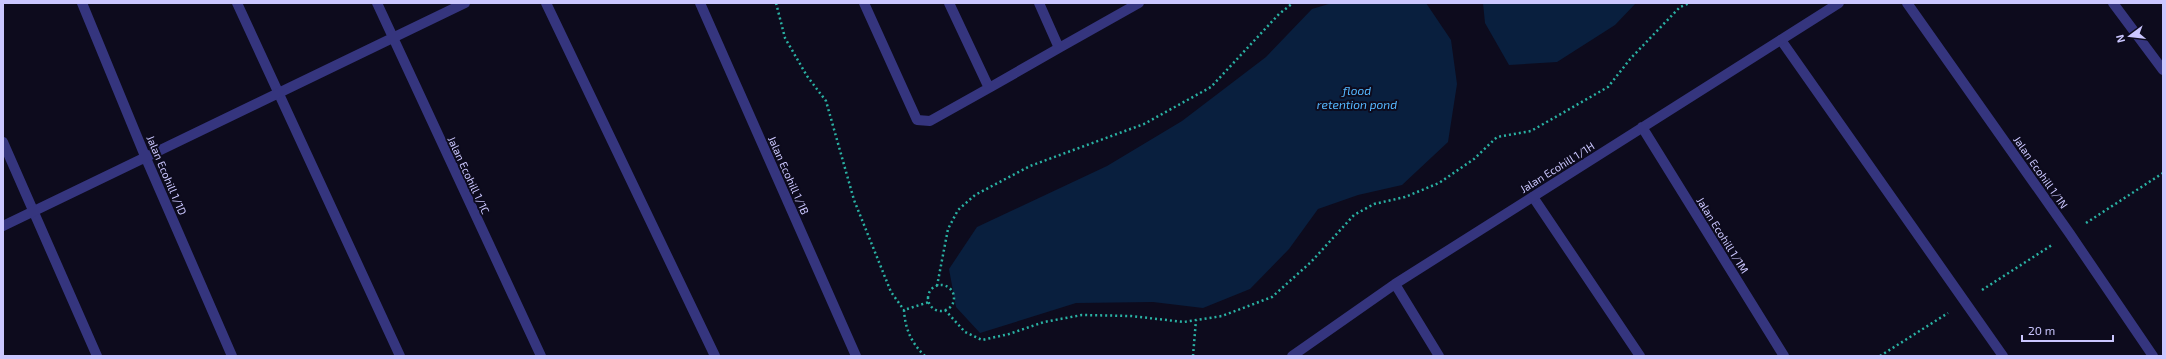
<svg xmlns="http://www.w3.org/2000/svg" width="2166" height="359" font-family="'Exo 2',sans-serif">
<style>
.water{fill:#091f3e}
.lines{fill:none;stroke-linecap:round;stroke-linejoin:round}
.path{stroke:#2ab1a3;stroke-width:2.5;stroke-dasharray:2 3;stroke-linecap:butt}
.lane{stroke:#35357e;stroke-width:10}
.street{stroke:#35357e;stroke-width:10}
.labels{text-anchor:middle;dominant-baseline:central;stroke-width:4;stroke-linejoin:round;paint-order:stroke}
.street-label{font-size:11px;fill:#cbc7ff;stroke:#0d0b1d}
.water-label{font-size:12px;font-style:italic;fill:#55b8ff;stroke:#0d0b1d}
</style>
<rect width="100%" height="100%" fill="#0d0b1d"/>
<path class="water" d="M1332,3H1426L1451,40L1457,84L1448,142L1402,185L1358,195L1318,209L1289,249L1250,289L1203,308L1153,302L1076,303L980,333L956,307L949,269L977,227L1107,166L1182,121L1266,57L1312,9Z
M1483,3H1636L1615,25L1557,62L1509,65L1485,23Z"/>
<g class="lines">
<path class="path" d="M776,3L785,38L807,76L826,101L854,200L891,292L904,310
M2086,223L2163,173
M928 298a13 13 0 1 1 26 0a13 13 0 1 1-26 0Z
M937,286L948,229L958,210L975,195L1030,166L1144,124L1211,87L1279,14L1293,3
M1982,290L2052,245
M945,310L965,332L982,340L1009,334L1044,322L1082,315L1131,316L1184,322L1222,316L1272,297L1311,262L1354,215L1374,204L1405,197L1439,183L1474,159L1497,137L1531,131L1608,87L1631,58L1680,7L1690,3
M925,356C911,343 905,328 904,310L929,302
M1193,356L1196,320
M1880,356L1948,313"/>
<path class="lane" d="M237,3L400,356
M546,3L715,356
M864,3L917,120L930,121L989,88L949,3
M1039,3L1059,48L1139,3
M2113,3L2163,70
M1781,40L2003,356
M989,88L1059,48
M3,142L97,356
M1533,197L1640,356"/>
<path class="street" d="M82,3L145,156L232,356
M377,3L541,356
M700,3L856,356
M1907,3L2070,234L2153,356
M1642,127L1784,356
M3,226L465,3
M1395,284L1439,356
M1292,356L1395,284L1839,3"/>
</g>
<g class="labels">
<g class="street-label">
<text transform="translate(1557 167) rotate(-32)">Jalan Ecohill 1/1H</text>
<text transform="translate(2041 172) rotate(55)">Jalan Ecohill 1/1N</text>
<text transform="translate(167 175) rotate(67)">Jalan Ecohill 1/1D</text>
<text transform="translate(469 175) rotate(65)">Jalan Ecohill 1/1C</text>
<text transform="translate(789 175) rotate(66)">Jalan Ecohill 1/1B</text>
<text transform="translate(1723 235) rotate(58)">Jalan Ecohill 1/1M</text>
</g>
<g class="water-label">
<text x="1357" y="90">flood<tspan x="1357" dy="14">retention pond</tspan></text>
</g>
</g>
<rect width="2166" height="359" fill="none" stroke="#cbc7ff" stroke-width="8"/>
<g transform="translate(2130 36) rotate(255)" stroke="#0d0b1d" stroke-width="3" paint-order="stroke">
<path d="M0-3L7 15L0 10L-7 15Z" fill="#cbc7ff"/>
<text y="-6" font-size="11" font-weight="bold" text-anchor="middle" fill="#cbc7ff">N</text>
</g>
<path d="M2022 335v6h91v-6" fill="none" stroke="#cbc7ff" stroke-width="2"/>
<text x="2028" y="335" font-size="12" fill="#cbc7ff" stroke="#0d0b1d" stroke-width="3" paint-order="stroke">20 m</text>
</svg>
